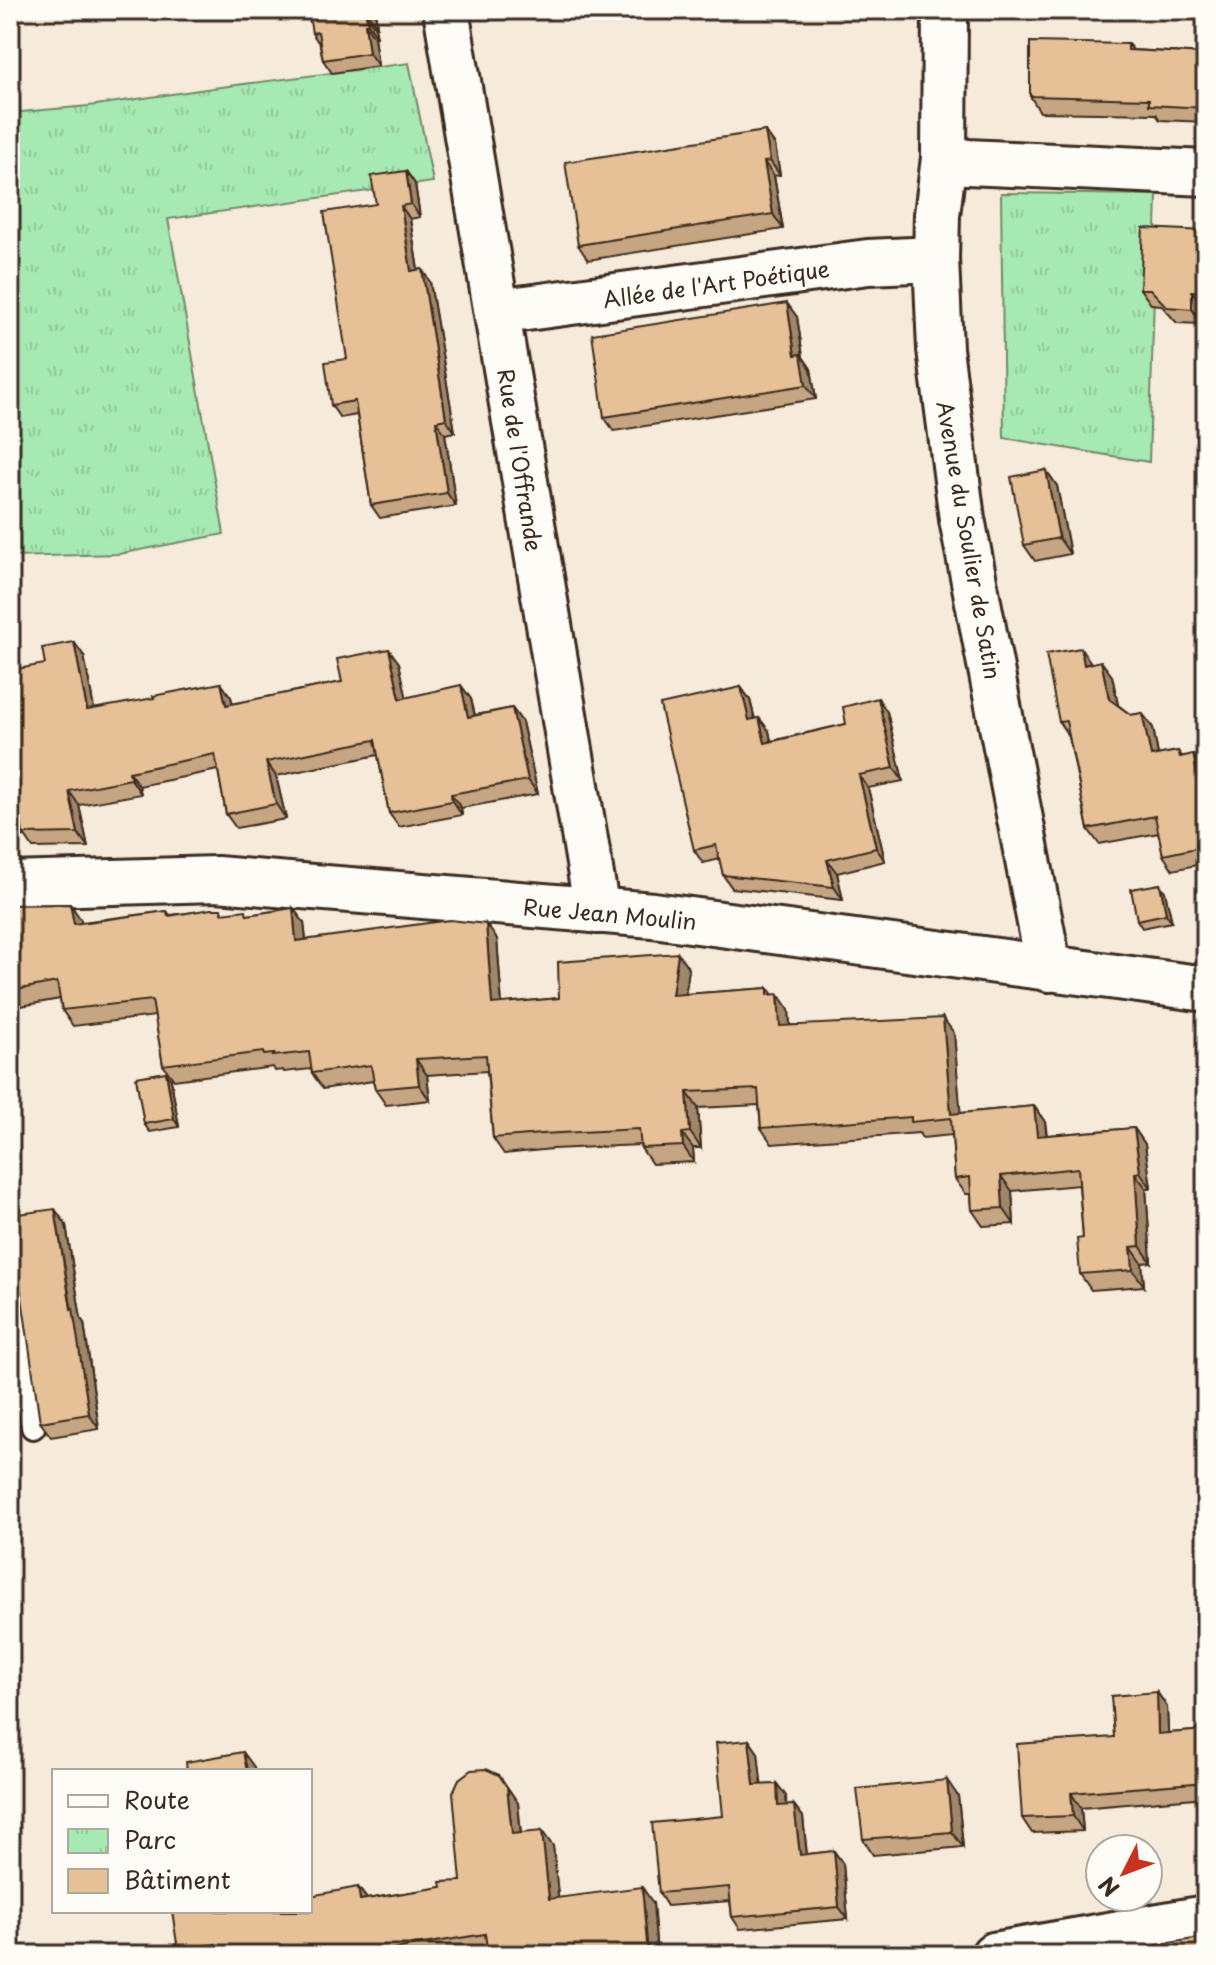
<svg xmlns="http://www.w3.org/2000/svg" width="1216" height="1965" font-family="'Playpen Sans',sans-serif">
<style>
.park{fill:url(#park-tufts);stroke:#718a68;stroke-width:2}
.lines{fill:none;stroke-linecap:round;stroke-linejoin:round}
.service-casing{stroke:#3b2a1e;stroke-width:28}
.minor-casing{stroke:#3b2a1e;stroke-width:50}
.tertiary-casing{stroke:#3b2a1e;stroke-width:50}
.secondary-casing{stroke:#3b2a1e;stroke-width:50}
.service{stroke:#fdfcf7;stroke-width:22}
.minor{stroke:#fdfcf7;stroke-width:44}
.tertiary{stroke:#fdfcf7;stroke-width:44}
.secondary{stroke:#fdfcf7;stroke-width:44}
.wall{fill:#c6a682;stroke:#3b2a1e;stroke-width:2}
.shaded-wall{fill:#a1876a;stroke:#3b2a1e;stroke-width:2}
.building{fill:#e6c197;stroke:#3b2a1e;stroke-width:2}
.labels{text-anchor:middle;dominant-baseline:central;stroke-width:6;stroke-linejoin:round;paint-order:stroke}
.street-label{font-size:22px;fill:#3b2a1e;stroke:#fdfcf7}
</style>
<defs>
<pattern id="park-tufts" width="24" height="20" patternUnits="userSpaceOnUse" patternTransform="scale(2)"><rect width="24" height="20" fill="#a7e9b2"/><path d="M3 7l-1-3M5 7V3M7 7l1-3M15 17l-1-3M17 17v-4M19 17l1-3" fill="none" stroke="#91c899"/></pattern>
</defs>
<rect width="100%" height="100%" fill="#f6eada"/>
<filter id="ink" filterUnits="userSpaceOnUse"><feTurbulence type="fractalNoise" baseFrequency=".0125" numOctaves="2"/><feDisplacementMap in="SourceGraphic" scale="16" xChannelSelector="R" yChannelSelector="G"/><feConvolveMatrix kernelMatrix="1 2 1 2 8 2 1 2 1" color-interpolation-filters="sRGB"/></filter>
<g filter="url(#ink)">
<path class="park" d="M409,63L433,182L168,219L224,534L119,554L10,557V113L89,106L213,88Z
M1001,193L1157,195L1149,462L1004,438Z"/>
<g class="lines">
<g class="service-casing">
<path id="service" d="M10,1293L33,1427"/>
</g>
<g class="minor-casing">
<path id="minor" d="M446,10L597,911
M944,158L967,162L1206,173
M497,312L868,262L936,259
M994,1955L1206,1918"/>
</g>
<g class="tertiary-casing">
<path id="tertiary" d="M945,10L944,158L937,215L936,259L940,349L962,519L1049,969"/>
</g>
<g class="secondary-casing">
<path id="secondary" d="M10,885L217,879L653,915L1206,989"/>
</g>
<use href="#service" class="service"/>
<use href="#minor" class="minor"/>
<use href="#tertiary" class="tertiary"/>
<use href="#secondary" class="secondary"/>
</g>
<path class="wall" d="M375,10L377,27L375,28L377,37H374L378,66L332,73L323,60L320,45L312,33Z
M1128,44L1133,50L1206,54V122L1160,120L1156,114L1040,112L1030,96Z
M775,145L780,175L774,176L783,229L588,260L578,245Z
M406,171L415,184L420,217L410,219L418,270L430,282L455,432L445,434L456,506L380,518L371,505L357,415L340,418L331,405L347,359L376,204Z
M1206,231V307H1203L1202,324L1177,323L1161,305L1151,304L1140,289Z
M797,317L803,357L811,369L816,399L614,431L604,417Z
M1046,470L1057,486L1070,554L1035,561L1024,545Z
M84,656L94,709L231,697L233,704L342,682L399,663L406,697L471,699L475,715L512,708L522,722L538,794L461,808L462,815L399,827L389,813L378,755L276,776L286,819L236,828L226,814L218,770L139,786L141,794L79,805L88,847L33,848L25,836L10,839V676L18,675L45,664Z
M1091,663L1112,676L1118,705L1131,715L1142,713L1153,728L1158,755L1178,751L1182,756L1204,769L1206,780V863L1173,870L1163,855L1159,833L1099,844L1088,829L1069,737L1059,722Z
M741,687L750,700L755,719L759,718L769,731L771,741L846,724L887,712L903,781L868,788L885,861L837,873L843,900L732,888L723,875L720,859L703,863L694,850Z
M1165,892L1172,922L1142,928L1137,920Z
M70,904L82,922L167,911L170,915L221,909L223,913L249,915L293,908L304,923L306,940L497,939L502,1004L559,998L689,969L685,994L768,988L772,995L789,1010L790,1025L954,1033L960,1113L1034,1106L1045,1122L1047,1135L1134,1128L1145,1144L1151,1188H1146L1151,1262L1142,1263L1144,1286L1091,1290L1080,1274L1083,1238L1079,1185L1012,1191L1014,1224L983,1226L972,1210L971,1194H966L955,1179L952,1135L922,1138L919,1133L772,1144L761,1128L759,1105L698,1108L701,1148H693L694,1162L652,1164L641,1148L640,1145L552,1149L504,1154L493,1138L487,1071L427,1075L430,1100L386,1105L375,1089L373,1081L323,1089L312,1073L311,1069L284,1072L283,1070L275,1071L273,1067L174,1080L163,1065L155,1016L73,1026L62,1010L60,999L10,1008V905Z
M171,1080L179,1127L150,1132L144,1124Z
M66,1225L81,1319L84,1323L99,1429L51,1437L40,1422Z
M1157,1692L1167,1707L1168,1733L1206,1730V1797L1081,1808L1083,1831L1032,1833L1022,1818L1114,1737Z
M749,1740L758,1753L761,1785L777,1784L786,1796V1806L794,1805L803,1817L807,1854L834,1851L843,1864L848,1919L740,1929L732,1917L730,1901L667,1906L659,1893L723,1816Z
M499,1775L518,1803L521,1833L553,1846L558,1898L653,1903L657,1955H488L487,1951L460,1955H181L178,1950L310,1911L358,1887L367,1899L442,1887L461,1881Z
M958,1796L963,1847L873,1855L863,1839Z"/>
<path class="shaded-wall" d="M368,10H375L377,27L368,14Z
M366,15L375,28L377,37L368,24Z
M365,24L374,37L378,66L369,53Z
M765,131L775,145L780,175L770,161Z
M764,162L774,176L783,229L773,214Z
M406,171L415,184L420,217L411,204Z
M401,206L410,219L420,284L411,271Z
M422,269L430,282L455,432L446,419Z
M1192,291L1203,307L1202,324L1192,309Z
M787,303L797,317L803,357L811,369L816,399L806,385L795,355Z
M436,421L445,434L456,506L447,493Z
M1046,470L1057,486L1070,554L1059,538Z
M74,642L84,656L97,725L87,710Z
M1081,648L1091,663L1084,665Z
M389,649L399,663L410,713L400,699Z
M1101,661L1112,676L1120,714L1109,699Z
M221,683L231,697L236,720L226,705Z
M461,685L471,699L478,731L468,717Z
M741,687L750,700L758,734L749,720Z
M878,698L887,712L903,781L894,768Z
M512,708L522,722L538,794L528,780Z
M1142,713L1153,728L1161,771L1151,756Z
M759,718L769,731L774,756L765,743Z
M1193,754L1204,769L1206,780V800L1201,793Z
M266,762L276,776L286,819L276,804Z
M129,772L139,786L141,794L131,779Z
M859,775L868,788L885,861L876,848Z
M69,791L79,805L88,847L78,833Z
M451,794L461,808L462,815L452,801Z
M827,860L837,873L843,900L834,887Z
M1160,884L1165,892L1172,922L1166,914Z
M70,904L81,920L85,939L74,924Z
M293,908L304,923L308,957L296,941Z
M486,924L497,939L503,1020L492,1004Z
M678,953L689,969L683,1011L672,995Z
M768,988L779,1003L778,994L789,1010L791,1041L780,1026L768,995Z
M943,1018L954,1033L962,1130L951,1114Z
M416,1059L427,1075L430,1100L419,1085Z
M166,1072L171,1080L179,1127L174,1119Z
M687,1092L698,1108L701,1148L690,1132Z
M1034,1106L1045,1122L1048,1152L1037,1136Z
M1134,1128L1145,1144L1151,1188L1140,1172Z
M682,1133L693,1148L694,1162L683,1146Z
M1135,1173L1146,1188L1151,1262L1140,1246Z
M1001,1176L1012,1191L1014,1224L1003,1208Z
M55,1209L66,1225L81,1319L84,1323L99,1429L89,1414Z
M1131,1247L1142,1263L1144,1286L1133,1270Z
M1157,1692L1167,1707L1169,1749L1158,1734Z
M749,1740L758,1753L763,1798L754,1785Z
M243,1752L254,1767L255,1771H247Z
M947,1780L958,1796L963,1847L952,1832Z
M777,1784L786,1796L787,1819L778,1806Z
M507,1787L518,1803L522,1849L512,1834Z
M1071,1793L1081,1808L1083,1831L1073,1816Z
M794,1805L803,1817L808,1868L800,1855Z
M542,1831L553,1846L560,1914L549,1899Z
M834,1851L843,1864L848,1919L839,1907Z
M358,1887L369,1902L360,1900Z
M642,1887L653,1903L657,1955H648Z"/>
<path class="building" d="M308,10H368V14L366,15L368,24H365L369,53L323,60L318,32L312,33Z
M1030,42L1128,44V50L1206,54V108L1149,105V99L1030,96Z
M765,131L770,161L764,162L773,214L578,245L565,162Z
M406,171L411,204L401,206L411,271L422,269L446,419L436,421L447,493L371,505L355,401L331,405L325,362L347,359L324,212L376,204L371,176Z
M1143,228L1206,231V281H1205L1204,292L1192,291V309L1167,307L1150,289H1140Z
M787,303L795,355L801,354L806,385L604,417L592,334Z
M1046,470L1059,538L1024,545L1011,477Z
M74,642L87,710L154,698L153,696L221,683L226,705L342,682L337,659L389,649L400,699L461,685L468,717L512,708L528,780L451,794L452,801L389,813L375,740L266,762L276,804L226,814L215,754L129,772L131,779L69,791L78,833L23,834L21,821L10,823V676L18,675L17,669L45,664L42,648Z
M1081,648L1084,665L1101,661L1109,699L1131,715L1142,713L1151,756L1178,751L1180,757L1193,754L1201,793L1206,791V846L1163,855L1155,816L1088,829L1066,721L1059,722L1046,654Z
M741,687L749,720L759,718L765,743L846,724L843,707L878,698L894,768L859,775L876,848L827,860L834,887L723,875L716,845L694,850L660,705Z
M1160,884L1166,914L1137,920L1131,889Z
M70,904L74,924L167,911L168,916L211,909H221L222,913L246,910L247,915L293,908L296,941L450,920L486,924L492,1004L559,998L558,962L678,953L672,995L768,988V995L778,994L780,1026L943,1018L951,1114L1034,1106L1037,1136L1134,1128L1140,1172L1135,1173L1140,1246L1131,1247L1133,1270L1080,1274L1077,1239L1083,1238L1078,1168L1001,1176L1003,1208L972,1210L970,1177L955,1179L951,1118L911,1122V1117L761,1128L758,1089L687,1092L690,1132L682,1133L683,1146L641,1148L639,1129L541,1134L493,1138L486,1055L416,1059L419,1085L375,1089L371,1065L312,1073L309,1052L273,1056L274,1054L264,1055L263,1052L163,1065L152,1000L62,1010L57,982L10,991V905Z
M166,1072L174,1119L144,1124L136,1077Z
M55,1209L71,1309L73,1308L89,1414L40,1422L10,1215Z
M1157,1692L1158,1734L1206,1730V1782L1071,1793L1073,1816L1022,1818L1017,1744L1114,1737L1111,1696Z
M749,1740L754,1785L777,1784L778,1806L794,1805L800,1855L834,1851L839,1907L732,1917L729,1887L659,1893L652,1823L723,1816L716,1743Z
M243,1752L247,1771H187L186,1762Z
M486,1769L499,1775L507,1787L512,1834L542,1831L549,1899L642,1887L648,1955H488L485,1934L356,1955H218L216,1944L178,1950L172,1911H310V1896L358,1887L360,1900L442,1887L441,1882L461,1881L453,1792L459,1779L471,1770Z
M947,1780L952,1832L863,1839L857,1789Z
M1206,1937V1955H1147L1145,1947Z
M1051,1950L1052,1955H1022Z"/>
</g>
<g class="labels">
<g class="street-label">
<text transform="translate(716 283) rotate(-8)">Allée de l'Art Poétique</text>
<text transform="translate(521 460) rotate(81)">Rue de l'Offrande</text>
<text transform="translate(970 540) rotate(80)">Avenue du Soulier de Satin</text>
<text transform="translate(610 913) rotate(5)">Rue Jean Moulin</text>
</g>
</g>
<rect width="1216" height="1965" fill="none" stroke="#fdfcf7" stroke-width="40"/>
<rect x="20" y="20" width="1176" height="1925" fill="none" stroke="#3b2a1e" stroke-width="3" filter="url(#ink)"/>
<rect x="52" y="1769" width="260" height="144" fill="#fdfcf7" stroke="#afa8a0" stroke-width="2"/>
<rect x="68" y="1795" width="40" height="12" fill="#fdfcf7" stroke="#afa8a0" stroke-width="2"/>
<text x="124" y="1809" font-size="24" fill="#3b2a1e">Route</text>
<rect x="68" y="1829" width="40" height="24" fill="url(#park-tufts)" stroke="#afa8a0" stroke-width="2"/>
<text x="124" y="1849" font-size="24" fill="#3b2a1e">Parc</text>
<rect x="68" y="1869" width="40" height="24" fill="#e6c197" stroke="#afa8a0" stroke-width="2"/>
<text x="124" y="1889" font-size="24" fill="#3b2a1e">Bâtiment</text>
<g transform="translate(1124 1873) rotate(228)"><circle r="38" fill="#fdfcf7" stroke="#afa8a0" stroke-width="2"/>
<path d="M0-6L14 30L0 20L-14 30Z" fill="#c8321e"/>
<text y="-12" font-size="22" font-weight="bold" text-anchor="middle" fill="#3b2a1e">N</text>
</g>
</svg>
